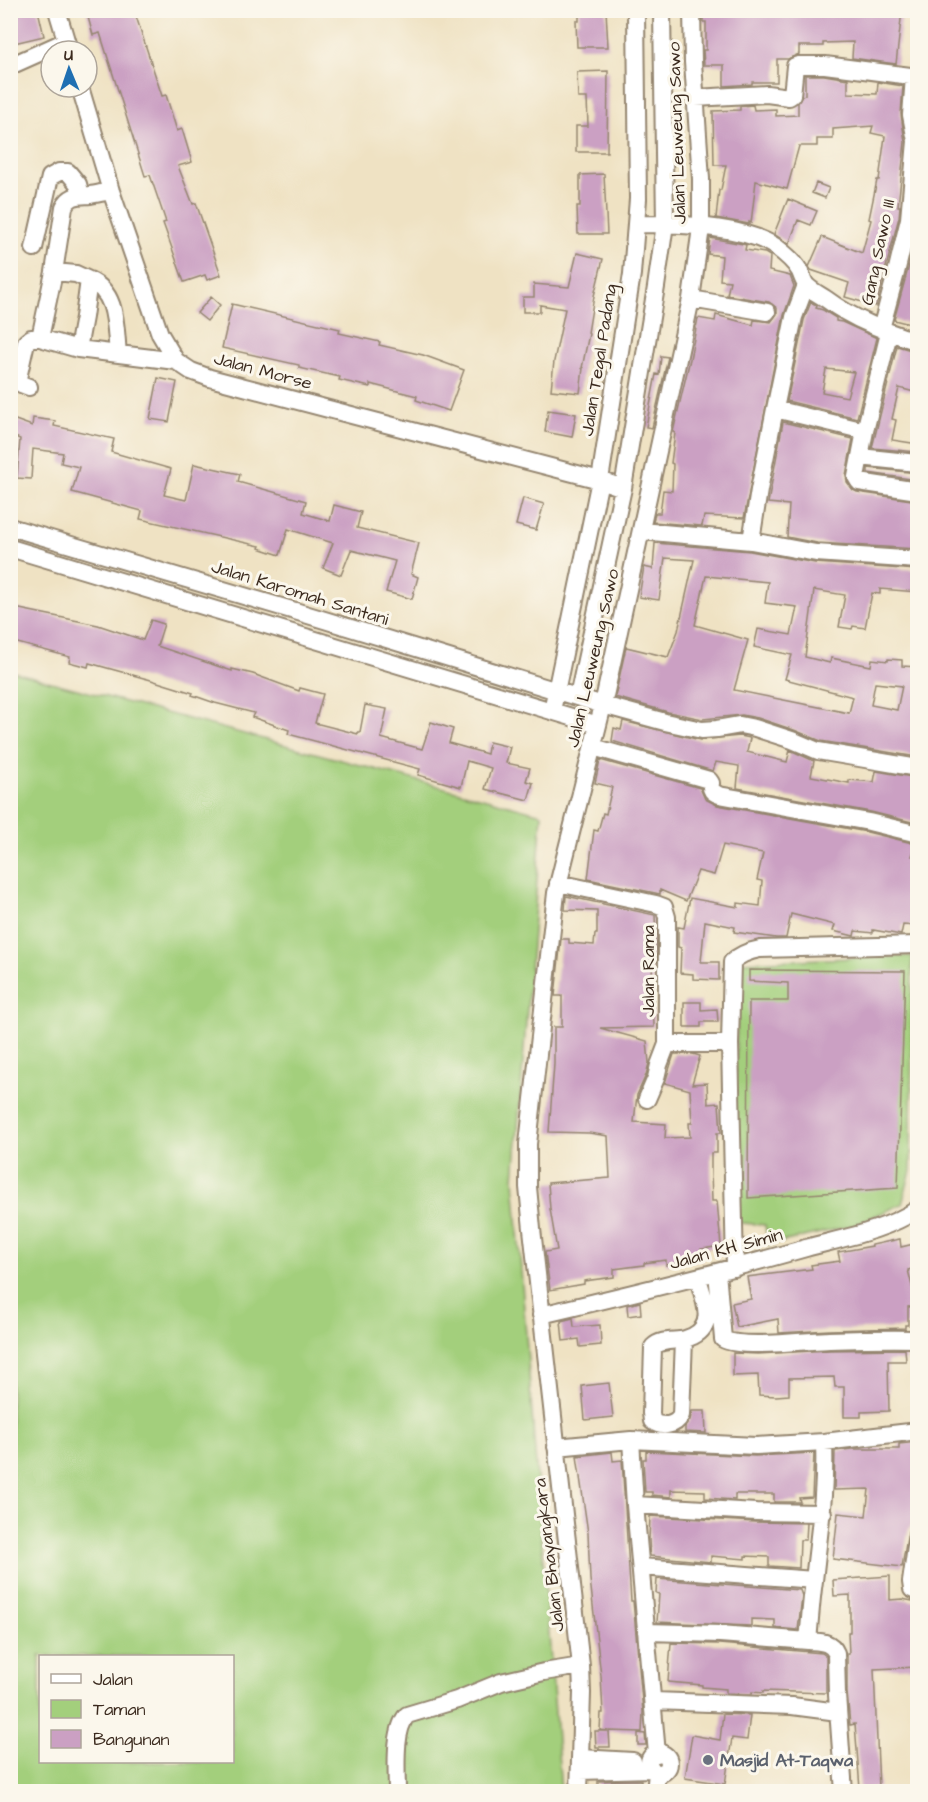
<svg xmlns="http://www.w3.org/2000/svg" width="928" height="1802" font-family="'Architects Daughter',sans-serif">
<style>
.green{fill:#a3cf7c;stroke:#6f7c4d;stroke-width:1.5;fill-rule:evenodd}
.building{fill:#cba0c3;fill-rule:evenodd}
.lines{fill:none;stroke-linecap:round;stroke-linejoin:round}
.minor-casing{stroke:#958670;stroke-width:20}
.minor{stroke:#fff;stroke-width:16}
.worship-dot{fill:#6b7280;stroke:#fbf7ec;stroke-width:2}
.labels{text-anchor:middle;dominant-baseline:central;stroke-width:6;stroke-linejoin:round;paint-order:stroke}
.street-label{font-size:18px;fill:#3b2a1e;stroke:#fbf7ec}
.worship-label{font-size:18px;font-weight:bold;fill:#5b616d;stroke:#fbf7ec;text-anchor:start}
</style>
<rect width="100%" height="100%" fill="#fbf7ec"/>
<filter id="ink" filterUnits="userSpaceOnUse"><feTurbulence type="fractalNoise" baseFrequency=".0167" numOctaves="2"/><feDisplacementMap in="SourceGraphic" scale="12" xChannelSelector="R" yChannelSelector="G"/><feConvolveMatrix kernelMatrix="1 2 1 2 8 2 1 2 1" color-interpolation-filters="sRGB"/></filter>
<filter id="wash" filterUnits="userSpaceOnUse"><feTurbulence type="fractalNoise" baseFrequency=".008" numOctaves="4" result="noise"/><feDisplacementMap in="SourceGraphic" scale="24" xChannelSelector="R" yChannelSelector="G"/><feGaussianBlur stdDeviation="1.35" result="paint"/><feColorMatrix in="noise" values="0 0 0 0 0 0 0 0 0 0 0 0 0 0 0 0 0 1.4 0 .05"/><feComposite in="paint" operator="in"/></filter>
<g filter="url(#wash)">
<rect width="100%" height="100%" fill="#efe2c3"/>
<path class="green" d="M10,671L542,814L514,1179L561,1791H11ZM40,1656H232V1762H40Z
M912,956L911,1171L902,1204L855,1225L768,1245L765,1225L730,1222L739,962Z"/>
<g id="blocks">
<path class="building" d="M10,10H38L44,36L10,44Z
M86,10H134L162,96L166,95L177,131L182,129L192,162L178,166L193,204L196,203L221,275L207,280L205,275L184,282L163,223L166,222L150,175L145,176L100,33L93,35Z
M579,10H606L608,47H577L576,21H579Z
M703,10H815V13L902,10L896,64L852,58L853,42L823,43V46H799V54L788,59H777V82H752V84L724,86V65H704L703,50H706V22H703Z
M608,71L607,152H576V126H588L587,98H578L577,72Z
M805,75H824L848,79V93L877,94L878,82L903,86L901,114L905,142L898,206H900L899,217L876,306L845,297L849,283L811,270L809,267L822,237L862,253L871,220L869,219L877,180H879L885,136L871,133L873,126L833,129V139H817V146H799L787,189L756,181L751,223L749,222V224L716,218L719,190H721L726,165H714L713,111L740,110V106L753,105L754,110L776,109V116L798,115V103L802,96L805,95Z
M604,174L607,234H578L577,206H580V175Z
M816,183L829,188L825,198L812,193Z
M788,199L817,211L811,225L798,220L789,244L774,234Z
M710,238L743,244L746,245L745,250L765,253L770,256L769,271L790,276L794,286L784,315L744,518L704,516L702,526L653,522L655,513H660L663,490L672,491L673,464L671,463L675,433L673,432L690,359L698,318L715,321L716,315L753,325L754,320L771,322L777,314V308L769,302L727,295L730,281L720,280L722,256L708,254Z
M577,253L603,259L594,296L588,333L589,334L582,368H583L580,393L551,390L554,361L565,309L540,305V312H523V297H534V284L569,287Z
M911,258L918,259V326L894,320Z
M211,297L220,305L207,321L197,313Z
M811,302L817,306L816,308L823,310L836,318V321L842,322L877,338L857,418L787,401L804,320ZM826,369L854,372L847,397L822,392Z
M232,304L340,329L339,333L380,342L379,345L423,355L464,370L449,411L416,400L417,396L370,384V387L339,380L340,377L299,368V365L222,348Z
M897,346L918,352V393L899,388L892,419L896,420L892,440L918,444V452L872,448Z
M661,356L668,357L652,428L646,427L656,374L659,375Z
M158,378L177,382L169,422L150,419Z
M548,410L576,414L572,437L545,432Z
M10,418L32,426L33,418L55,421L54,426L114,439L111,452L171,469L164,495L186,500L194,464L240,474L238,482L306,501L303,513L330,521L334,505L361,512L357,528L419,543L411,574L418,577L412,599L386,592L395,561L351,550L341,575L323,568L333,543L288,529L280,555L259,548L260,546L140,519L142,511L72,492L79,467L61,463L63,453L33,449L31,479L17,478L20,439L10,435Z
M783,422L853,439L846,475L847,482L853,490L857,492L918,501V549L817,543L787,537L789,505L768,503Z
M868,468L918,473V480L868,473Z
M523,498L544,504L536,530L516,525Z
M655,543L750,551L815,563L918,570V592L880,589V594L872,593L865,628L853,626L852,629L839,627L845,595L814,590L805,657L830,663L831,658L871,666L872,659L888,661V659L902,660V666L918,667V708L915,722H918L917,757L821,741L794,730L758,718L742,715L703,719L668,712L615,697L626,647L668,657L678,631L694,560L665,558L659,600L639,597L644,567L653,569ZM706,576L768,582L765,603L797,607L791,635L758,629L754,647L792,655L785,679L853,697L849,713L734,690L748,640L695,625ZM875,683L902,686L897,710L871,705Z
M10,607L98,625L143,640L151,620L164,624L157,646L232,671V669L253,674L299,691L300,688L323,694L315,723L358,734V732H360L365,705L387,709L381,738L422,749L431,722L453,729L449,743L487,754L489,742L510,747L506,763L530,768L526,781L533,783L528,800L485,789L491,768L467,761L461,787L418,775L420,769L288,734L289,730L252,717L254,713L215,703L192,695L193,693L151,680L89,663L88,667L69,662L70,657L10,641Z
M623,721L700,740L740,736L750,738L747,752L787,762L790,750L814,761L811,776L849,783V780L874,782L876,771L918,778L916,823L871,812L737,788L739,766L716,762L713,771L612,741L614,728L621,730Z
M600,760L700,788L705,799L717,805L867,832L916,844L912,856H918V926L903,925L901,935L873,930V933L855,931L854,936L833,931L835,925L791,914L786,938H776L734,932L735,927L705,921L701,962H719V980L693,979V974L680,973L681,948L678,947V927L684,928L690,898L738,907V903L760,906L762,881L757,880L763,853L723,845L714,875L698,871L686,901L660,890V894L588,879L594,830L598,831L603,813L606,814L612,787L595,783Z
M566,896L655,915L657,962H652L654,1027L600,1028L647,1041L649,1063L646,1075L637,1095L634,1122L666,1124L665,1138L690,1137L689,1123H692L690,1090L665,1083L674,1054H693L700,1056L692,1084L707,1083L708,1104L719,1103L721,1133H717V1153H711V1171L712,1201H717L721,1246L701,1249L703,1259L666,1265V1260L644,1263V1265L614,1269V1277L584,1281V1284L550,1290L545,1252L557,1250L550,1209L548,1183L610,1178L608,1136L589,1133L549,1132L554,1064V1027H562V996H555L561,939H569V943L594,945L595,934H597V911L565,910Z
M749,970L905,971L898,1188L748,1198L749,1001H788V983L749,981Z
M684,1002H701V1010L717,1009L718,1022H701V1027H684Z
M900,1239L901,1247L918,1243V1267L908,1270L914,1294H918V1306L908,1307V1325H905V1328L829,1330L779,1333L778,1319L737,1327L732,1303L751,1299L747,1277L812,1269L811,1265L840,1261L838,1252L872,1246V1245Z
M640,1302L641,1314L628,1316L627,1305Z
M573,1318L574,1327L600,1325L601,1345L580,1347L579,1339L563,1341L561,1321Z
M905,1349L906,1361H888L889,1411L861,1412V1417H844V1387H835L834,1377L789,1378V1395L776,1396L759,1395L758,1375L733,1376V1353L758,1354L830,1350Z
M609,1383L613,1417L585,1420L582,1386Z
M692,1411H705L706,1433L685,1432V1427L690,1420Z
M918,1442V1480L914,1523L910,1526L908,1532L902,1567L833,1559L838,1513L866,1516L869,1489L834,1490L835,1451L852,1449H899V1444Z
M646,1451L755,1456L814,1453L812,1497L799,1498L800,1502H774V1494H735V1500L705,1498V1491L671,1490V1497L652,1495V1492H645L643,1459H646Z
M612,1452L613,1461L622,1460L631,1601H633L643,1712L642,1732L609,1731L610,1747H596L595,1731H608L600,1730L601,1713H603L601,1676L590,1579L588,1533L577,1456Z
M650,1516L755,1522L807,1523L806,1540H800L799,1568L769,1566V1557L745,1556V1559L711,1556V1562L650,1556L649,1540Z
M890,1576V1600L902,1599L918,1602V1667L874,1669L879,1788L860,1789L855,1724L850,1725L847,1692V1654H849L848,1632H850V1595L834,1596L833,1580Z
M657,1579L800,1590L802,1596L798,1630L775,1628V1620L751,1619V1626L657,1622L659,1594L656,1593Z
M671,1643L719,1644L822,1653L826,1656V1693L763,1691V1693L752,1692V1694L726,1693V1689L702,1687V1685L668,1682Z
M723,1714L750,1715L747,1740L732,1738L725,1784L685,1778L692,1735L720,1740Z
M638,1733L645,1734L646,1745H638Z
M641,1780V1791H598V1781Z"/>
</g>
</g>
<g filter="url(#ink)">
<use href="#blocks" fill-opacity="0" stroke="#958670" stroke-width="1.5"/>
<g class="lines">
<g class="minor-casing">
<path id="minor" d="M57,10L69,50
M10,66L66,41
M80,87L111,191L160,334L176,361L191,371L210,378L600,480L623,488
M695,98L767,94L789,97L792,95L795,66L798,65H825L918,77
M637,224C676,224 743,225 776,247C784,253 794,261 799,270C802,275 803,282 807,286C812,291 820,295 826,299C854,320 885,331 918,342
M34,248L50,177L59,172H68L78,184L81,195
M54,272L76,274L89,280L84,317L78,349
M89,280C118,293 115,326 118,354
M806,285L794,317L775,409L865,431L856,477L859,482L918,491
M691,299L767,312
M881,329L896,273L909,219L916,141L911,115L914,77
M40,338L54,272L64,207C70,195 77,196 90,195C97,194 104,192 111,191
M29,387L21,384L18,378L26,342L31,338H40L78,349L176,361
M865,431L889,333
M860,457L917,463
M10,527L295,611L603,705L665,722L702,730L717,729L740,725L755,728L792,740L818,751L918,768
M641,531L751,541L759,490L775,409
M751,541L816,553L918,560
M10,548L598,725
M578,697L623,488L656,287L665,224L662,10
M552,711L600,480L632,274L638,199L636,10
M593,747L709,780L711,783C710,790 712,792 719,795L869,822L918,834
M558,883L656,904L664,907L667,917V1044L659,1065L656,1078L647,1099
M667,1044H730
M735,1268L730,1044L732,962C740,954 749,951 760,949L918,945
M717,1272L723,1339C740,1349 805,1341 829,1340C858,1339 888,1338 918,1339
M541,1315C630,1294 718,1273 806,1248C843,1238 885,1231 918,1209
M684,1340L681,1415C676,1426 662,1428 652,1421L651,1413L653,1347C660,1340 670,1341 680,1340C685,1340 688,1338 693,1336C717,1324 703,1298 698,1278
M631,1440L635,1505L657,1754
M824,1442C826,1492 819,1532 814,1581C811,1601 810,1621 808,1641C820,1642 831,1641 836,1653L837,1695L844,1792
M556,1447L631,1440L756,1446L824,1442L918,1431
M635,1505L756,1512L823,1513
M918,1533L911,1582L912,1589L918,1592
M641,1567L814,1580
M647,1632L720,1634L808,1641
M654,1701L792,1706L838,1712
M649 1763a10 10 0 1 1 20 0a10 10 0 1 1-20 0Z
M580,1758L633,1761
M580,1771L652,1769
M397,1792C397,1771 393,1731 407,1715L457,1700L501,1682L544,1672L581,1666
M579,1792L582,1693L581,1666L532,1229L528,1187V1144L556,893L603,705L691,299L701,228V179L693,62L692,10
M655,1792L657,1773"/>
</g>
<use href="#minor" class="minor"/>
</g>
</g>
<circle class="worship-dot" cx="708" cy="1760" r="6"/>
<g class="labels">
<g class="street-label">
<text transform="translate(677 133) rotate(-92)">Jalan Leuweung Sawo</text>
<text transform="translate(878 252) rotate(-78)">Gang Sawo III</text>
<text transform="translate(599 360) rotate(-81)">Jalan Tegal Padang</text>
<text transform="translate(263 371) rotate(15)">Jalan Morse</text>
<text transform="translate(300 593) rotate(17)">Jalan Karomah Santani</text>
<text transform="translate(593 658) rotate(-77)">Jalan Leuweung Sawo</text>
<text transform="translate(648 971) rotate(-90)">Jalan Rama</text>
<text transform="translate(726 1249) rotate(-15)">Jalan KH Simin</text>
<text transform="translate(549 1555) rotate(-97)">Jalan Bhayangkara</text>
</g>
<g class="worship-label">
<text x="720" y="1760">Masjid At-Taqwa</text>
</g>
</g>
<rect width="928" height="1802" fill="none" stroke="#fbf7ec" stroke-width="36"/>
<rect x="39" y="1655" width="195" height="108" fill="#fbf7ec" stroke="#aea59a" stroke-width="1.5"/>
<rect x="51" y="1674" width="30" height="9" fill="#ffffff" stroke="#aea59a" stroke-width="1.5"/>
<text x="93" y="1685" font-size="18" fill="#3b2a1e">Jalan</text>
<rect x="51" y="1700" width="30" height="18" fill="#a3cf7c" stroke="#aea59a" stroke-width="1.5"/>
<text x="93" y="1715" font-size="18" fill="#3b2a1e">Taman</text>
<rect x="51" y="1730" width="30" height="18" fill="#cba0c3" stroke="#aea59a" stroke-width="1.5"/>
<text x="93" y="1745" font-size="18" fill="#3b2a1e">Bangunan</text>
<g transform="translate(69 69) rotate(358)"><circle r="28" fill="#fbf7ec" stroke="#aea59a" stroke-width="1.5"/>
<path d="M0-4.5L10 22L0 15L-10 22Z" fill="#1f6fb2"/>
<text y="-9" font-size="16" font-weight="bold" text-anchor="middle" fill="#3b2a1e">U</text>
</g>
</svg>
